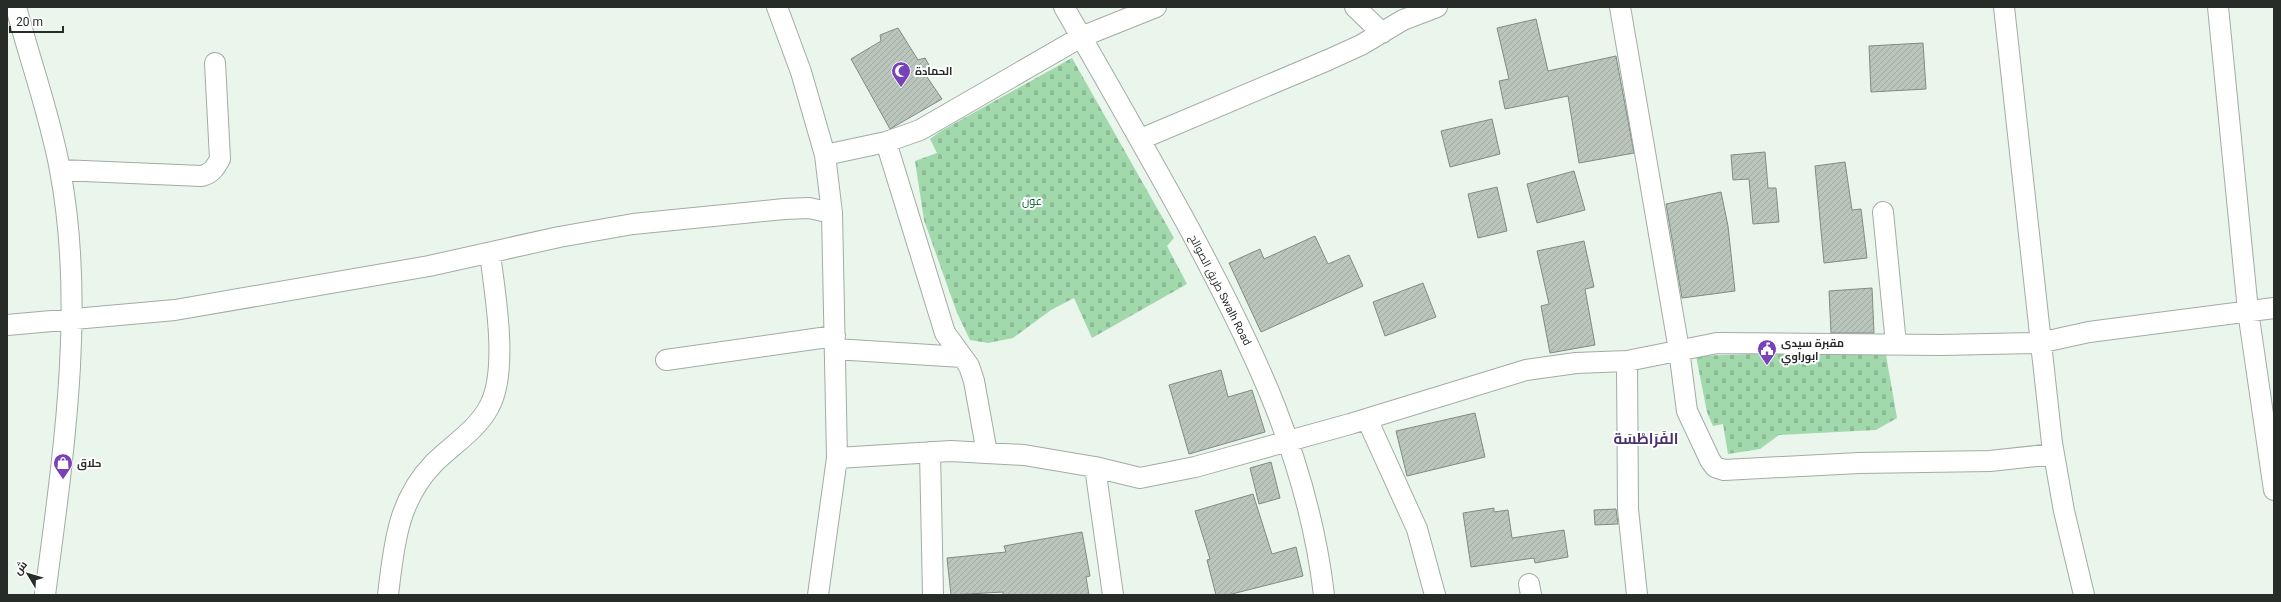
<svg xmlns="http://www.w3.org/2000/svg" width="2281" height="602" font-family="Roboto,Cairo,sans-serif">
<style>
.cemetery{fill:url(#cemetery-stones)}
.building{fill:url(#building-hatch);stroke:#818b83}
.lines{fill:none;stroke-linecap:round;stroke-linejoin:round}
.minor-casing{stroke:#a2aca4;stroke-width:22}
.minor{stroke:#fff;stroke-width:20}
.labels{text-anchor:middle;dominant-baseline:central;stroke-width:4;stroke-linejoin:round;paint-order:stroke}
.poi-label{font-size:11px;font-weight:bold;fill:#282c28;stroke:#fff;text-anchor:start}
.park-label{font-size:11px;fill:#005d29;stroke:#fff}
.street-label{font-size:11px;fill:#282c28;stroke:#fff}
.district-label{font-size:15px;font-weight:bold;fill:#4a326d;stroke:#fff}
</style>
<defs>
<pattern id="cemetery-stones" width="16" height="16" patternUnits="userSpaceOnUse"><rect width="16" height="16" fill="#a1d9ad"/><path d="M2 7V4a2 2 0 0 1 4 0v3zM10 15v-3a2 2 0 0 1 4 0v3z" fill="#8bba95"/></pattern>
<pattern id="building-hatch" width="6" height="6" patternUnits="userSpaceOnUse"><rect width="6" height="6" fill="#bac5bc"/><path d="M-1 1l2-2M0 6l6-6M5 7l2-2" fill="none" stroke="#a0a9a2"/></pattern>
</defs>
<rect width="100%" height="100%" fill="#eaf5ec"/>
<path class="cemetery" d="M1072,58L1174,238L1167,246L1187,284L1092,338L1074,298L1051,310L1013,338L988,343L970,340L957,313L924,220L915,161L937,153L930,139L941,131Z
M1885,349L1897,418L1876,430L1779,435L1760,449L1728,454L1723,424L1713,426L1707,412L1696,356Z"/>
<path class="building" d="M1536,19L1548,71L1616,56L1634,153L1579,163L1568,96L1505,109L1499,81L1509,79L1497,28Z
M898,28L918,60L925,58L933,72L927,77L942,99L890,129L851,59L881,41L880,35Z
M1923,43L1926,89L1871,92L1869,46Z
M1492,119L1500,154L1450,167L1441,131Z
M1765,152L1768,188H1776L1779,222L1753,224L1749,179L1733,180L1731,155Z
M1845,162L1852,210L1861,209L1867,258L1824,263L1815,166Z
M1574,171L1585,210L1537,223L1527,184Z
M1497,187L1507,231L1478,238L1468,194Z
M1721,192L1728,226L1735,291L1682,298L1666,204Z
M1315,236L1328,264L1349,255L1363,286L1261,332L1229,263L1260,249L1264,259Z
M1584,241L1594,287L1585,289L1595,345L1550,353L1541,306L1549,304L1537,251Z
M1423,283L1436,317L1385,336L1373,302Z
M1872,288L1874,333H1831L1829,291Z
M1221,370L1228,397L1252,390L1265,432L1189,454L1169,385Z
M1475,413L1485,457L1407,476L1396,431Z
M1271,462L1280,498L1259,504L1250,468Z
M1253,494L1272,554L1296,547L1303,576L1228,595H1216L1207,560L1210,559L1195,511Z
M1494,508V512L1508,510L1512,538L1564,530L1568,557L1535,563L1534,558L1471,567L1463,513Z
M1616,509L1618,524L1595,525L1594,510Z
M1082,532L1090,576L1086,577L1089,595H1003V592L951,595L947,558L1006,552L1004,546Z"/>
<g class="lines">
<g class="minor-casing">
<path id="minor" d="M16,7C30,61 50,115 60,170C86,308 63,457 45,595
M777,7L801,72L825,155L832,213L837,458L818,595
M1064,7C1106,80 1148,153 1189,228C1253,347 1308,459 1324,595
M1355,7L1382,33
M1620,7L1679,350L1687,411L1710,460L1715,467L1724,470L1859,463L1990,461L2054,454
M2004,7L2052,443L2064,511L2084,595
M2218,7L2248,311L2274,490
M1141,139L1328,60L1361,45L1403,20L1437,7
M886,142L945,333L969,366L974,381L987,453
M825,155L886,142L920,130L1081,37L1156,7
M60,170L202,176C212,173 215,168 220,159L215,63
M1883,212L1896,344
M7,325L175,310L429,266L559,237L633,224L784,209L809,208L832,213
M835,349L962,357
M666,360L835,336
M1627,361L1628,509L1637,595
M1367,419L1417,529L1435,595
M930,452L933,595
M837,458L951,451L1024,455L1095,467L1140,478L1195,467L1350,424L1526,370L1576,363L1627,361L1717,343L1941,345L2039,343L2089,332L2274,308
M1095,467L1113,595
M1529,584L1531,595
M388,595C394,546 397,501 434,463C452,445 477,430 489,407C509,371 495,294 490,254"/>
</g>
<use href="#minor" class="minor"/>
</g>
<defs>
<g id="mosque-pin" transform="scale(1)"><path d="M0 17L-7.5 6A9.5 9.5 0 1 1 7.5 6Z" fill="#7842b9" stroke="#fff"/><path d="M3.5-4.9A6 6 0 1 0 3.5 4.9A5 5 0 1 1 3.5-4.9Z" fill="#fff"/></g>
<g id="civic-pin" transform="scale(1)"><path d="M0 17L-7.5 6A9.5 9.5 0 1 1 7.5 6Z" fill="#7842b9" stroke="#fff"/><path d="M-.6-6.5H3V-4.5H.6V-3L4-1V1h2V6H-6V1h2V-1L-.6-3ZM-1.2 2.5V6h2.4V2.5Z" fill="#fff"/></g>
<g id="shop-pin" transform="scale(1)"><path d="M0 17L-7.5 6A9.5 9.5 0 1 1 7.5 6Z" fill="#7842b9" stroke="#fff"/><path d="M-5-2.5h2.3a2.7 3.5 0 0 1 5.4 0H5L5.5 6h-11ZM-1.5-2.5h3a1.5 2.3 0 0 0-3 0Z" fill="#fff"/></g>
</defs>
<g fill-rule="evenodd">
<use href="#mosque-pin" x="901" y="71"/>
<use href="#civic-pin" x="1767" y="349"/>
<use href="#shop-pin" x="63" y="463"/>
</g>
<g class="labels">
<g class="poi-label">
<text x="915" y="71">الحمادة</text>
<text x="1781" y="343">مقبرة سيدى<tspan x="1781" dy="13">ابوراوي</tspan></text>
<text x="77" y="463">حلاق</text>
</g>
<g class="park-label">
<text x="1032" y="201">عون</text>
</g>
<g class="street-label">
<text transform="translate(1220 290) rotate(63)">طريق الصوالح Swalh Road</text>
</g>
<g class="district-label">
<text x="1646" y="439">الفَرَاطْسَة</text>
</g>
</g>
<rect width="2281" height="602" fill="none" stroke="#282c28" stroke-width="16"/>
<g transform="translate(28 574) rotate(308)" stroke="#ffffff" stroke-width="3" paint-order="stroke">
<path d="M0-3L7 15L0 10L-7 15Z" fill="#282c28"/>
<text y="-6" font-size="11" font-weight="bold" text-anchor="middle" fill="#282c28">ش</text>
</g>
<path d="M10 26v6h53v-6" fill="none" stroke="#282c28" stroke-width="2"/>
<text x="16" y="26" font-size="12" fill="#282c28" stroke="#ffffff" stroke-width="3" paint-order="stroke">20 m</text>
</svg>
